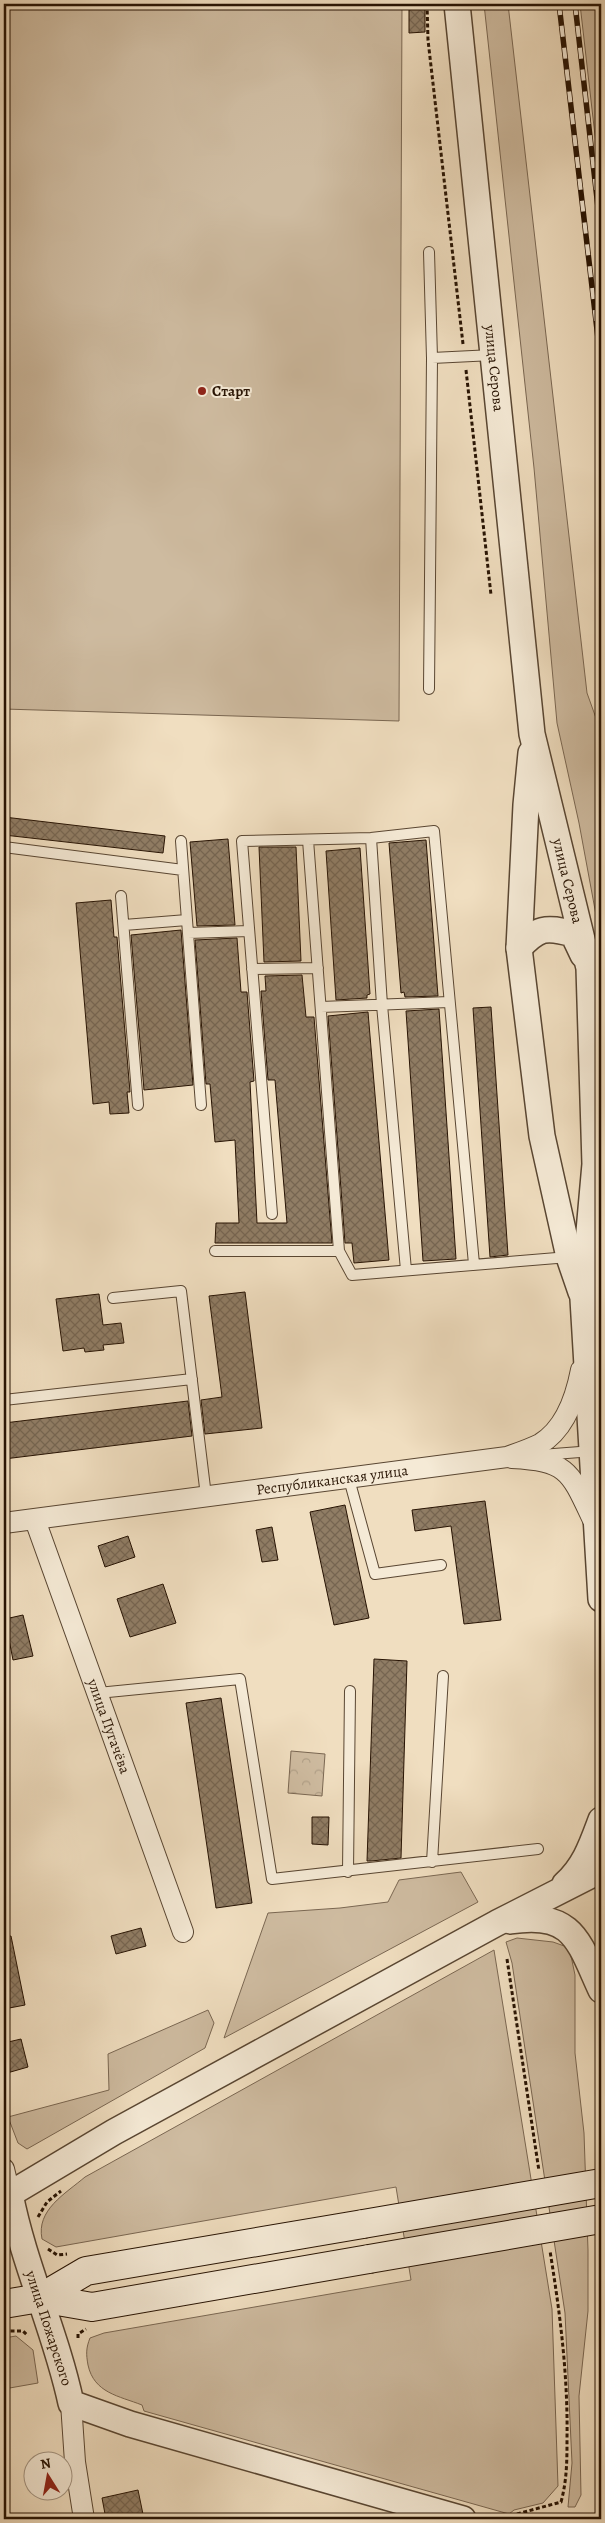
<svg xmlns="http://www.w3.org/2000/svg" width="605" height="2523" font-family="Alegreya,serif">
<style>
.grass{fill:#cebba0;stroke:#7a6752}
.forest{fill:url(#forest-crowns);stroke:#7a6752}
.building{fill:url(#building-cross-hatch);stroke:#271303}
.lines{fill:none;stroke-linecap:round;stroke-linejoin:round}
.service-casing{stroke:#594632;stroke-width:12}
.minor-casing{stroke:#594632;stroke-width:22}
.tertiary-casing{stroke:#594632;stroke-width:28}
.secondary-casing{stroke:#271303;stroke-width:30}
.path{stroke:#271303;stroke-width:3;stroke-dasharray:4 2.5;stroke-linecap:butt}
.service{stroke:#f5ead6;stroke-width:10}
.minor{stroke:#f5ead6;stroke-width:20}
.tertiary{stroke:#f5ead6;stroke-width:25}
.secondary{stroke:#f5ead6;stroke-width:28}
.rail-casing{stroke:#271303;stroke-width:5.5}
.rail{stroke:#f5ead6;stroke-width:4;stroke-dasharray:11;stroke-linecap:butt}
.secondary-bridge-casing{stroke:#271303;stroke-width:30;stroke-linecap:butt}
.secondary-bridge{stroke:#f5ead6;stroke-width:28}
.poi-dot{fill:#8f2418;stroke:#f5ead6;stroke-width:2}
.labels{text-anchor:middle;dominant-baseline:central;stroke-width:4;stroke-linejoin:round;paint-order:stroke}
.street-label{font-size:15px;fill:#271303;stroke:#f5ead6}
.poi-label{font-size:15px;font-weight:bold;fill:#271303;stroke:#f5ead6;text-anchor:start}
</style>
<defs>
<pattern id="forest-crowns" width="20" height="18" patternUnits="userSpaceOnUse" patternTransform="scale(1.25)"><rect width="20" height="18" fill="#cebba0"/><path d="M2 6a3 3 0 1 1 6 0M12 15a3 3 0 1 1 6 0" fill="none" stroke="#b1a088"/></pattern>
<pattern id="building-cross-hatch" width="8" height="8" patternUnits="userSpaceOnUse" patternTransform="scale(1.25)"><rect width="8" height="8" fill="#907d65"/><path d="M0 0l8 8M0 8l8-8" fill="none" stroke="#766551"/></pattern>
</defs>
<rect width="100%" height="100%" fill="#f0dec0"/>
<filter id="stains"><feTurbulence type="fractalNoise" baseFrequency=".004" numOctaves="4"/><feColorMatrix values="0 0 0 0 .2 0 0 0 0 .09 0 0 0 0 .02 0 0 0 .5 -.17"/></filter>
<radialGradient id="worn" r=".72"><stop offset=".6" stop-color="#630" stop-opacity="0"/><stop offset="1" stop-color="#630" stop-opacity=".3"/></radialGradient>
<path class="grass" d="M4,4H402L399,721L4,709Z
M484,4H508L587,693L601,732V942L579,823L557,723L534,468Z
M580,4H601V188Z
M461,1872L478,1902L224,2038L268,1913L340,1908L388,1902L399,1880Z
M517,1938L553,1942L567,1947L571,1956L575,1975V2053L584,2133L588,2250V2311L579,2396L581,2495L575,2507H568L572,2463L565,2313L512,1963L506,1942Z
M494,1950L552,2309L558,2486L543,2503L514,2510L509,2514L144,2411L142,2405C119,2396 94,2393 88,2365C86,2354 86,2348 90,2338L104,2333L411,2280L396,2187L56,2247L42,2239C36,2210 65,2194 85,2177Z
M208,2010L214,2023L205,2048L27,2149L18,2143L8,2117L109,2090L108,2054Z
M16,2336L33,2350L38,2383L4,2389V2338Z"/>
<path class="forest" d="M291,1751L325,1754L322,1796L288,1793Z"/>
<path class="building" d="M409,4H425V32L409,33Z
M4,817L165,836L163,853L4,835Z
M228,839L235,925L197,926L190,842Z
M426,840L438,996L405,997L404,992L401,993L389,843Z
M259,847H296L301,961L264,962Z
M360,848L370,994L367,995V998L336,1000L326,851Z
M111,900L114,937H117L130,1092H127L129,1113L110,1114L109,1102L93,1104L76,903Z
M181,930L193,1085L144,1090L131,935Z
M237,938L241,992H247L254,1081L250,1082L257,1223H287L275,1080H268L261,991H266L265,976L302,975L306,1017H314L332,1243H215L216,1223H239L235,1140L215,1142L210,1084H206L195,940Z
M491,1007L508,1255L490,1257L473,1008Z
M439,1009L456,1259L423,1261L406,1011Z
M368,1012L389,1260L354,1263L352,1243H345L328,1016Z
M245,1292L262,1428L205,1434L201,1400L222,1397L209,1296Z
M99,1294L103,1325L121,1323L124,1343L103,1345L104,1350L85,1352L84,1348L63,1351L56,1299Z
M188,1401L192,1436L4,1459V1423Z
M485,1501L501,1620L464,1624L451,1526L415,1531L412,1510Z
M345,1505L369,1618L334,1625L310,1512Z
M272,1527L278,1560L262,1562L256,1530Z
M128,1536L135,1557L105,1567L98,1546Z
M163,1584L176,1623L130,1637L117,1599Z
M23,1615L33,1656L13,1660L5,1619Z
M374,1659L407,1661L401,1858L371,1861H367Z
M221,1698L252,1903L216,1908L186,1703Z
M312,1817H329L328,1845L312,1844Z
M141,1928L146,1946L116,1954L111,1936Z
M11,1936L25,2005L4,2009V1937Z
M21,2039L28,2067L7,2073L4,2059V2043Z
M138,2490L144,2519H106L102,2498Z"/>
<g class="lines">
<g class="service-casing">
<path id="service" d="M429,252L432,358
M429,689L432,358L493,355
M371,838L382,1005L406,1270
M308,840L339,1251
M181,841L201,1105
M4,847L183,870
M121,896L138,1105
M124,925L187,920
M188,933L249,931
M252,969L318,968
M321,1007L449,1002
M272,1214L242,841L371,838L434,831L474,1264
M215,1251H339L352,1275L569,1257
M113,1298L181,1291L206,1496
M4,1400L192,1379
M541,1455L593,1451
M349,1479L375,1574L441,1565
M98,1693L240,1679L272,1879L538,1849
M432,1862L443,1676
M348,1872L350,1691"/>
</g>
<g class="minor-casing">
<g id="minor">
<path d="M512,1458C568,1461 570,1471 593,1520"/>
<path id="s1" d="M35,1520L183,1932"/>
<path id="s2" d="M4,1523L507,1457C518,1453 530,1449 540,1444C565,1429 576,1396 581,1370"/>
<path d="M4,2169L10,2194"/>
<path d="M71,2403L75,2462L84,2519"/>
</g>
</g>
<g class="tertiary-casing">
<g id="tertiary">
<path id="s3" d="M457,4L532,734L589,968L595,1164L583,1299L601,1599"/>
<path d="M531,753L526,805L519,948L542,1136L569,1257L581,1292"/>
<path d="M519,948C538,928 545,926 573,934L583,955"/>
<path d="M565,1884C585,1866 592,1844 601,1820"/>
<path d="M510,1921C573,1911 578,1940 601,1990"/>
<path d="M463,2519L130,2424L71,2403C56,2332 24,2266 10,2194L114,2132L497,1923L601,1870"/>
</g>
</g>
<g class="secondary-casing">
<path id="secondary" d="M40,2298L86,2271L363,2224
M4,2304L40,2298L92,2307L369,2259"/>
</g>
<path class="path" d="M427,4L428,40L463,344
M466,370L491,595
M507,1959L539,2171
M38,2217L47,2202L61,2191
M48,2249L57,2255L67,2254
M4,2331H23L28,2336
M78,2338V2334L86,2329
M517,2514L561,2502C567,2480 567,2460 567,2438C568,2375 560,2313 550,2251"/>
<use href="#service" class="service"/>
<use href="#minor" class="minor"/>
<use href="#tertiary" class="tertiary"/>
<use href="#secondary" class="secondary"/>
<g class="rail-casing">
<path id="rail" d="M559,4L601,364
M575,4L601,234"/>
</g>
<use href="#rail" class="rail"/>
<g class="secondary-bridge-casing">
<path id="secondary-bridge" d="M363,2224L601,2183
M369,2259L601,2219"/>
</g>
<use href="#secondary-bridge" class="secondary-bridge"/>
</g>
<circle class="poi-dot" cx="202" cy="391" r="5"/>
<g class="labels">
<g class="street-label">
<text stroke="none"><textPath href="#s3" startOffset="366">улица Серова</textPath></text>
<text stroke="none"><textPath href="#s3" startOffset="885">улица Серова</textPath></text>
<text stroke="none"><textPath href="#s2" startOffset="331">Республиканская улица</textPath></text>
<text stroke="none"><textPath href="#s1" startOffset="219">улица Пугачёва</textPath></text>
<text transform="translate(49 2328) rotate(72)">улица Пожарского</text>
</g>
<g class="poi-label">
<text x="212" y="391">Старт</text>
</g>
</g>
<rect width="605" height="2523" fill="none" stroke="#f0dec0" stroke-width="20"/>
<rect x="5" y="5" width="595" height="2513" fill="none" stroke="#271303" stroke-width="2.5"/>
<rect x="10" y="10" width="585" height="2503" fill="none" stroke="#271303"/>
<g transform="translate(48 2476) rotate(349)"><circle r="24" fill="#f5ead6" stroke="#a39482"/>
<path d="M0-4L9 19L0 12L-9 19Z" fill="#8f2418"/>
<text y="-8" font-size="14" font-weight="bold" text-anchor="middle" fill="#271303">N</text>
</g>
<rect width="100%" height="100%" filter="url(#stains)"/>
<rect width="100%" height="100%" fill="url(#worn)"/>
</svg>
